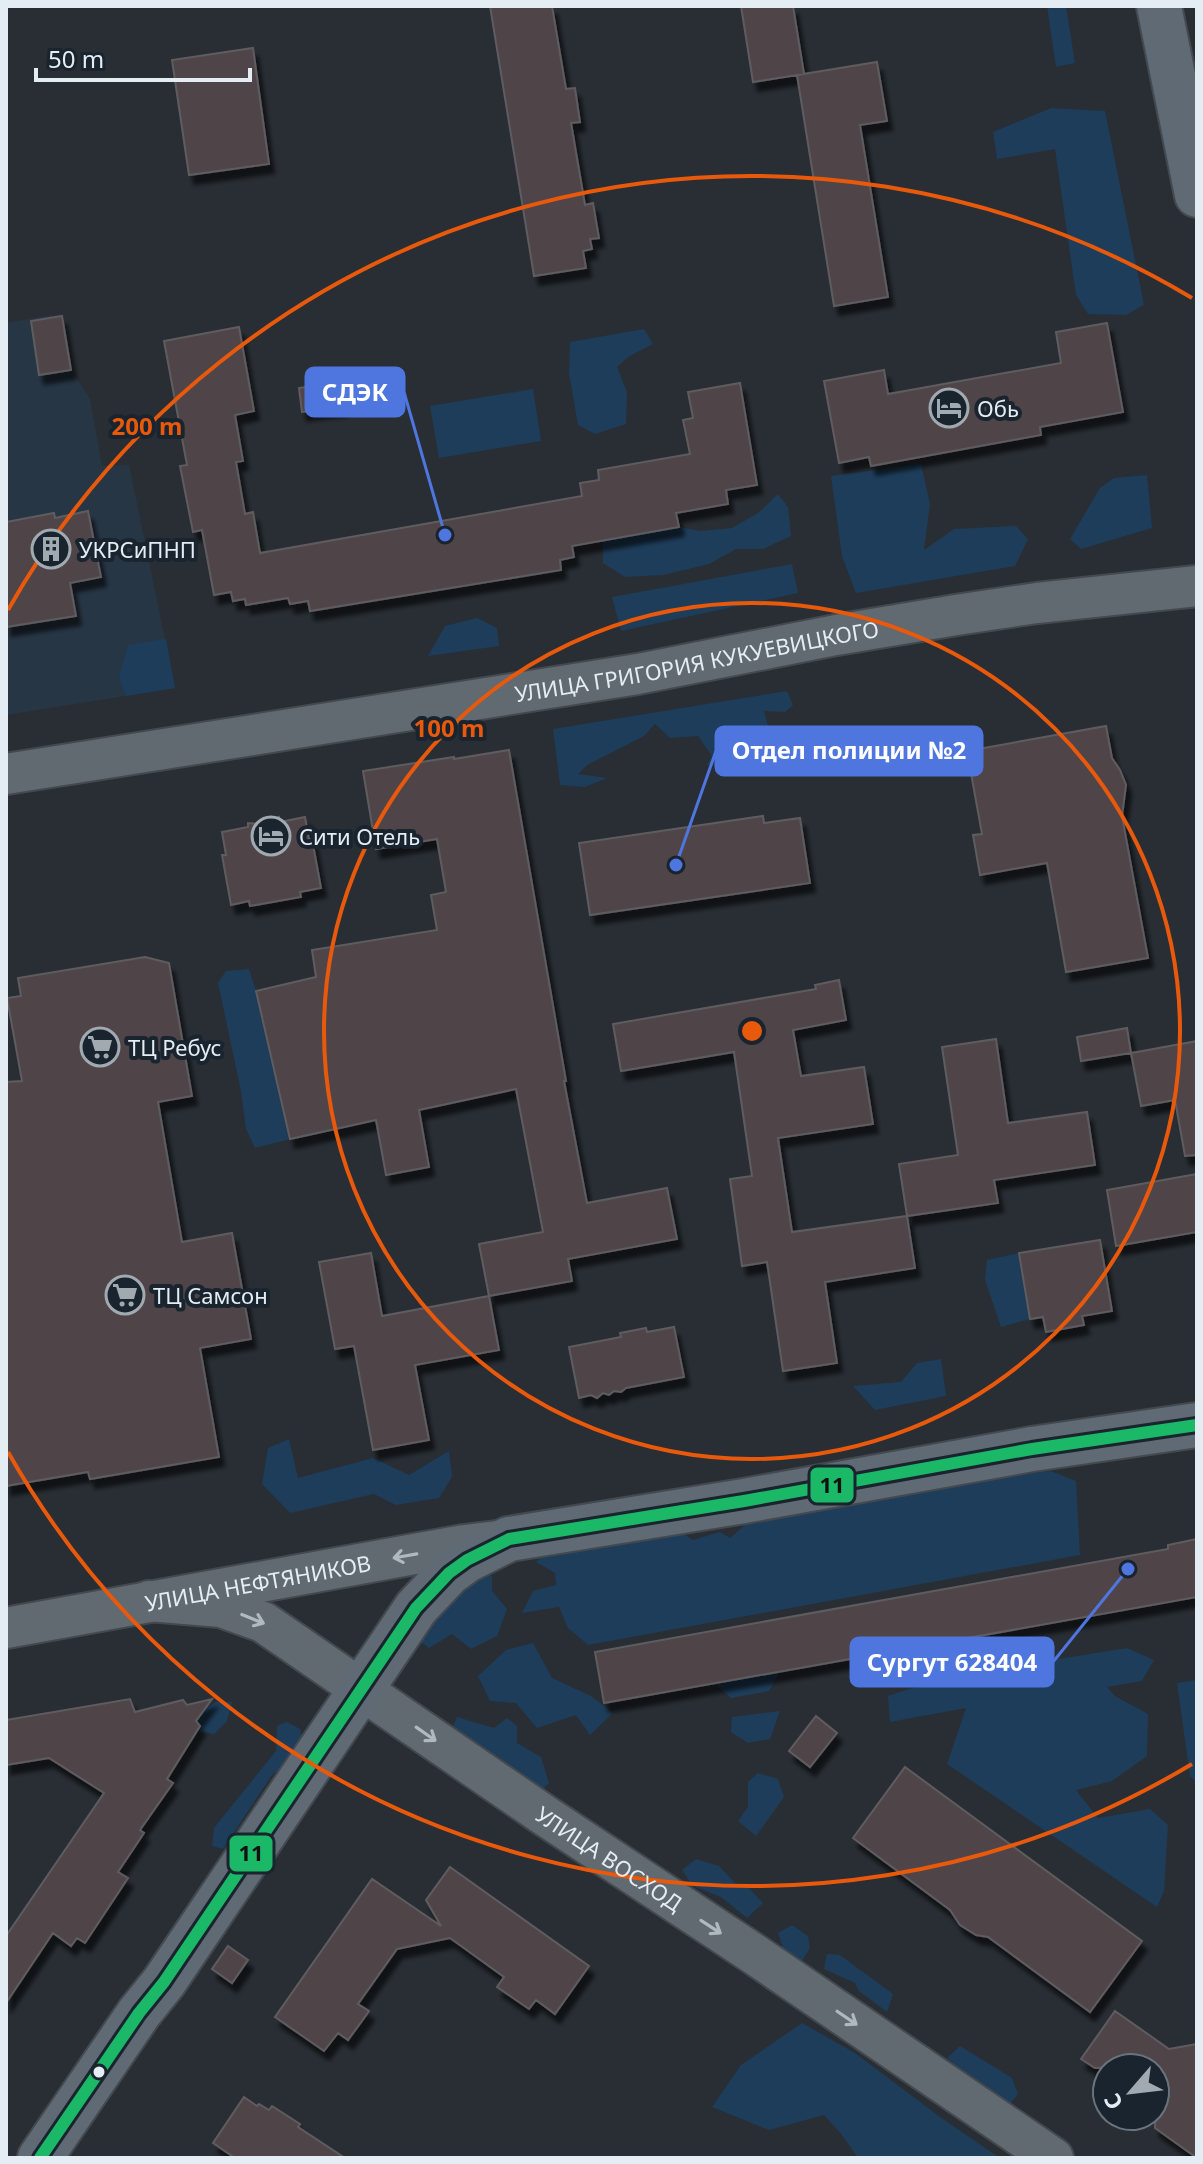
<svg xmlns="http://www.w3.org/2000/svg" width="1203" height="2164" font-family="'Noto Sans',sans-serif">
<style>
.built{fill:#273645}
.green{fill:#1e3d5a}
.building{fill:#4f454a;stroke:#5e5c5f;stroke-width:2;filter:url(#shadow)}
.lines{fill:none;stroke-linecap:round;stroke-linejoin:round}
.minor-casing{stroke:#43494e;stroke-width:44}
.major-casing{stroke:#43494e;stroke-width:48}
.minor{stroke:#616971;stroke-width:40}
.major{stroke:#5f6a74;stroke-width:44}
.bus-1-casing{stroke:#19242f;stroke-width:18}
.bus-1{stroke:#1ab867;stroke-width:12}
.oneway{stroke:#b0b8c0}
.ring{fill:none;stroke:#e8590c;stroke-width:4}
.bus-dot{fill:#e4ecf4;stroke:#19242f;stroke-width:3}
.labels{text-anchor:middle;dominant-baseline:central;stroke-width:8;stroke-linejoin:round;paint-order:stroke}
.poi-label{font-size:22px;fill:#e4ecf4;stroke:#19242f;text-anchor:start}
.street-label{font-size:22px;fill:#e4ecf4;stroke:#19242f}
.centre{fill:#e8590c;stroke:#19242f;stroke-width:4}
.ring-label{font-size:24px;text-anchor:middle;font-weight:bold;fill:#e8590c;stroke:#19242f;stroke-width:8;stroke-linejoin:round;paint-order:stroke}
.leader{fill:none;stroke:#4f76df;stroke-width:3}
.callout-dot{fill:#4f76df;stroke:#19242f;stroke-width:3}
.callout{fill:#4f76df;stroke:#4f76df;stroke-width:3}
.callout-label{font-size:24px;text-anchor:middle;font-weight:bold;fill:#fff}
.line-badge{stroke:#19242f;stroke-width:3}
.pale-badge-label{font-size:22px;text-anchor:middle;font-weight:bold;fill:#111}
</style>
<defs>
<filter id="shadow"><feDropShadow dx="5" dy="9" stdDeviation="2" flood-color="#0009"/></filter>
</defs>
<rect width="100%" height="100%" fill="#282e34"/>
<path class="built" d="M52,315V318L31,321L39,375L71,370L90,399L102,466L129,465L175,688L6,715V323Z"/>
<path class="green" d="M1047,6H1066L1075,63L1056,67Z
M1051,108L1105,111L1144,305L1126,315L1088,314L1076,295L1055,149L997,159L993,132Z
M644,329L653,344L628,357L617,367L627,392L626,424L595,434L578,425L569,373L570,342Z
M533,389L541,441L439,458L430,406Z
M921,464L930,504L924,550L954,529L1016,526L1028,539L1015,566L856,593L842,556L831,476Z
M1147,475L1152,528L1081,549L1070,539L1100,488L1114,478Z
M778,494L788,507L791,536L763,549H736L709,564L663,575L625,577L603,563V540L679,527L700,531L732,528L758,513Z
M792,564L798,593L621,631L612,597Z
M477,618L497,628L499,646L428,656L445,626Z
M166,639L175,688L126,696L119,678L128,645Z
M787,691L793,705L785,712L764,711L770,733L759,744L739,750L746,764L707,765L712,756L698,736L670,738L655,724L644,736L587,765L578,774L607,778L585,787L560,785L553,729Z
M249,969L256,991L290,1139L255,1148L246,1129L241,1091L218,983L226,971Z
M1019,1253L1030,1319L1001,1327L985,1280L987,1260Z
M941,1359L946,1396L875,1410L853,1386L901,1382L917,1363Z
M289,1439L298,1478L373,1458L409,1475L449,1451L452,1477L439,1498L396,1505L374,1494L290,1513L262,1484L268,1448Z
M1051,1471L1076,1481L1080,1555L588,1645L568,1628L559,1607L522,1613L533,1591L556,1585L555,1573L536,1562L547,1553L678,1530L693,1540L720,1532L730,1538L745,1525L981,1478Z
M482,1567L492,1577V1591L507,1609L497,1636L471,1649L452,1634L429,1648L416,1639Z
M533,1643L552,1678L591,1696L613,1713L590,1735L576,1715L537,1728L516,1703L490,1701L478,1676L506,1650Z
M1127,1648L1154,1660L1142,1681L1107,1687L1115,1696L1148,1714L1147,1756L1112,1781L1076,1790L1098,1818L1150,1809L1168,1825L1164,1891L1157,1907L947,1764L966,1708L890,1722L888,1696L945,1677Z
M780,1671L769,1691L731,1698L714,1683Z
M1197,1680V1783L1190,1776L1177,1683Z
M216,1702H232L227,1721L214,1734L197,1731V1714Z
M780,1711L770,1739L748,1743L731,1732L732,1717Z
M457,1717L494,1728L507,1718L517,1726V1743L541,1757L549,1783L540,1792L452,1729Z
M287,1722L300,1729L303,1742L295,1758L272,1775L223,1849L212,1846L214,1828L276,1751L277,1726Z
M758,1773L778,1779L784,1797L756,1836L738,1821L748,1807V1782Z
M696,1859L719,1866L737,1885H746L763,1903L747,1918L721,1897L693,1886L682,1870Z
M792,1925L808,1936L810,1948L802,1961L784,1951L778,1933Z
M827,1954L840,1955L893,1994L887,2012L859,1991L855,1983L824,1969Z
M802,2023L855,2053L940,2117L1000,2158H858L842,2135L824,2115L769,2130L712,2107L741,2065Z
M960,2046L1012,2078L1018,2094L1010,2104L997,2107L971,2077L947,2058Z"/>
<path class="building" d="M490,6H552L566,89L575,88L580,122L571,123L585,205L593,203L599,238L590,239L592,249L583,251L586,268L534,276Z
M741,6H793L804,74L753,82Z
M253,48L269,164L189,175L172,60Z
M877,62L887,121L860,125L888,297L834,306L797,75Z
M62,316L71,370L39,375L31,321Z
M1107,323L1123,412L1040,427L1041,435L871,466L869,457L839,463L824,381L884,370L888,394L1061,363L1056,332Z
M239,327L254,411L235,415L243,461L236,462L245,514L253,512L260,553L582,496L580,483L599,480L598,470L690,454L683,420L693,418L688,392L740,383L757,485L726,490L728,504L676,513L679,527L572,546L574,557L560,560L561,570L310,611L308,601L290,604L288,598L246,605L245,599L233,601L231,592L214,595L202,530L193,532L180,466L187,465L164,341Z
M339,382L342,407L302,412L299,388Z
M88,511L101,577L70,583L76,616L6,627V522L54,513L55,518Z
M1106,726L1112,758L1120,770L1126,785L1122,816L1148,958L1066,972L1047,863L980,875L973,835L982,834L967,751Z
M509,750L566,1081H564L587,1203L667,1188L677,1239L568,1259L572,1281L489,1296L479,1244L543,1232L516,1089L419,1110L429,1167L386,1175L376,1120L290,1139L256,991L316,977L312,950L437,930L431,895L446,892L437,839L376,849L363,771L454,757V759Z
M763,816L764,823L800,818L810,883L590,915L579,843Z
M279,817L280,822L305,817L309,839H312L321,888L300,892L301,897L250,906L249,901L231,905L222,855H226L222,832L248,827V823L263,824Z
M145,957L169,963L192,1096L158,1102L182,1242L232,1233L251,1339L200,1348L219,1457L90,1479L88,1472L6,1486V1082L22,1081L7,998L21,996L18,978Z
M839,980L846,1020L793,1030L801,1076L864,1067L873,1124L778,1138L792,1232L907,1216L915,1268L825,1282L837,1363L783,1371L767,1262L742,1266L730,1179L752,1176L734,1052L621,1071L613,1024L816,989L815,985Z
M1127,1028L1131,1053L1081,1061L1077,1037Z
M996,1039L1008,1123L1087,1112L1095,1165L994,1180L998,1203L907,1216L899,1164L958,1155L942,1047Z
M1197,1041V1155L1185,1156L1175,1100L1141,1106L1131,1053Z
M1197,1174V1232L1116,1246L1107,1190Z
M1100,1240L1112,1311L1082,1316L1084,1325L1046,1332L1043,1317L1030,1319L1019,1253Z
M371,1253L382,1316L489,1296L499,1350L415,1365L429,1440L373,1450L354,1346L335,1349L319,1262Z
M674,1327L684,1377L626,1388L621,1392L614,1391L609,1395L603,1393L597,1398L591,1395L579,1398L569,1347L621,1337L620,1333L646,1328L647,1332Z
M1197,1539V1597L604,1703L595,1652L1168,1549V1545Z
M130,1699L135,1712L183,1700L187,1705L212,1699L196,1721L200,1726L167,1779L173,1783L140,1830L144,1833L118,1872L128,1878L85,1943L77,1938L71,1946L53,1933L6,2003V1936L104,1793L49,1758L6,1765V1720Z
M816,1716L837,1733L810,1767L789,1751Z
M905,1767L1142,1941L1090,2012L988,1937L976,1935L960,1925L950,1910L853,1838Z
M450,1867L589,1966L555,2014L536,2000L529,2009L497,1987L504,1977L450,1938L397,1949L358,2004L369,2011L362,2021L348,2040L338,2033L324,2051L275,2017L372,1879L441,1926L426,1900Z
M228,1946L248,1960L232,1983L212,1969Z
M1115,2011L1169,2049L1197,2044V2158L1155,2128V2068H1095L1081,2059Z
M244,2097L257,2106L259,2104L269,2110L272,2106L300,2124L298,2127L345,2158H235L213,2143Z"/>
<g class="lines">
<g class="minor-casing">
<g id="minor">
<path id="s1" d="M6,774L638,674L836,635L956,615L1037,603L1197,586"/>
<path id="s2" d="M149,1601L221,1607L263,1622L544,1815L751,1952L1053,2158"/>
<path id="s3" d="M6,1628L464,1545L497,1541"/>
</g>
</g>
<g class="major-casing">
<path id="major" d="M1159,6L1197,195
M40,2158L139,2013L164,1982L416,1608L449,1573L467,1560L509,1539L744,1501L1032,1449L1197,1425"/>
</g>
<use href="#minor" class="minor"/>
<use href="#major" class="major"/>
<g class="bus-1-casing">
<path id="bus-1" d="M40,2158L139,2013L164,1982L416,1608L449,1573L467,1560L509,1539L744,1501L1032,1449L1197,1425"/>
</g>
<use href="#bus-1" class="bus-1"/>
</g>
<defs><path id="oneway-shaft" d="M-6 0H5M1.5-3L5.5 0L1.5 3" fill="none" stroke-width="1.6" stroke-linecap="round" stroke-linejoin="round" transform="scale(2)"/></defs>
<g class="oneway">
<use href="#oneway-shaft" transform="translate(405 1556) rotate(170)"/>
<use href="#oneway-shaft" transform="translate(253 1619) rotate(22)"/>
<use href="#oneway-shaft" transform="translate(426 1734) rotate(35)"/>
<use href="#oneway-shaft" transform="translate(711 1927) rotate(33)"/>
<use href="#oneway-shaft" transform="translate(847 2018) rotate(34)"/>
</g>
<g class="ring">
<circle cx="752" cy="1031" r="428"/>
<path d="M1192 1764A855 855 0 0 1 8 1452M8 610A855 855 0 0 1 1192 298"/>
</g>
<defs>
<g id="hotel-ring" transform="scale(2)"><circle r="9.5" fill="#19242f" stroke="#a2aab1" stroke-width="1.5"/><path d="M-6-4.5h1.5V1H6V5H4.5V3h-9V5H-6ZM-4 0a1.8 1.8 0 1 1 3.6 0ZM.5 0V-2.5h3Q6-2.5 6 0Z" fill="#a2aab1"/></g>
<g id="building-ring" transform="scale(2)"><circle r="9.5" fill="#19242f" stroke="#a2aab1" stroke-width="1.5"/><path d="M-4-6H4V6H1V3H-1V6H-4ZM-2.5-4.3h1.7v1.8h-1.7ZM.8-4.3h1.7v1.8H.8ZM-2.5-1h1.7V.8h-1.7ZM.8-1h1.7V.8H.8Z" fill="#a2aab1"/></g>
<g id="supermarket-ring" transform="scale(2)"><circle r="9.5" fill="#19242f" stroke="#a2aab1" stroke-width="1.5"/><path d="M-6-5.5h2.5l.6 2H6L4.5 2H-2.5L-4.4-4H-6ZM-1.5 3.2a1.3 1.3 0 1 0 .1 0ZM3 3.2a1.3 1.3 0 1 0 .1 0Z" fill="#a2aab1"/></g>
</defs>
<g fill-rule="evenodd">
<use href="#hotel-ring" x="949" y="408"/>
<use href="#building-ring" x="51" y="549"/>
<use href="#hotel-ring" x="271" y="836"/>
<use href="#supermarket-ring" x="100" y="1047"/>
<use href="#supermarket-ring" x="125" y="1295"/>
</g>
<circle class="bus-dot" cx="99" cy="2072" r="7"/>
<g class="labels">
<g class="poi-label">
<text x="977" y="408">Обь</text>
<text x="79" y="549">УКРСиПНП</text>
<text x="299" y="836">Сити Отель</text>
<text x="128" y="1047">ТЦ Ребус</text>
<text x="153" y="1295">ТЦ Самсон</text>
</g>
<g class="street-label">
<text stroke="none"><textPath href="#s1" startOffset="700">УЛИЦА ГРИГОРИЯ КУКУЕВИЦКОГО</textPath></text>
<text stroke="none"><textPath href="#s3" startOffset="256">УЛИЦА НЕФТЯНИКОВ</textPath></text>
<text stroke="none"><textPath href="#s2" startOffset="536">УЛИЦА ВОСХОД</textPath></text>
</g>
</g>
<circle cx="752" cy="1031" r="12" class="centre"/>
<g class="ring-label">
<text x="147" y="435">200 m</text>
<text x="449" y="737">100 m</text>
</g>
<path class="leader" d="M445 535L404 392M676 865L716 751M1128 1569L1053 1662"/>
<g class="callout-dot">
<circle cx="445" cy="535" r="8"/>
<circle cx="676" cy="865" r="8"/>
<circle cx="1128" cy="1569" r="8"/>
</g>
<g class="callout">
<rect x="306" y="368" width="98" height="48" rx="8"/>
<rect x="716" y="727" width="266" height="48" rx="8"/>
<rect x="851" y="1638" width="202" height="48" rx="8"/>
</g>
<g class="callout-label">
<text x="355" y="401">СДЭК</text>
<text x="849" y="759">Отдел полиции №2</text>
<text x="952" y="1671">Сургут 628404</text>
</g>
<g class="line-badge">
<rect x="809" y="1466" width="46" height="38" rx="8" fill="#1ab867"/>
<rect x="228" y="1834" width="46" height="39" rx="8" fill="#1ab867"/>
</g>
<g class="pale-badge-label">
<text x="832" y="1493">11</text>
<text x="251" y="1861">11</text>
</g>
<rect width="1203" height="2164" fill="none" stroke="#e4ecf4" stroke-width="16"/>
<g transform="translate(1131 2092) rotate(242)"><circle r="38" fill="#19242f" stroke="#6a747e" stroke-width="2"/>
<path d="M0-6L14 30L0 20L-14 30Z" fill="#a2aab1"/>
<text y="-12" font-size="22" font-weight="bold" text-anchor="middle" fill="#e4ecf4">С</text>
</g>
<path d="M36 68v12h214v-12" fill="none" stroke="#e4ecf4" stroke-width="4"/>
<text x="48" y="68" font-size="24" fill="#e4ecf4" stroke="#19242f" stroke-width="6" paint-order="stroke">50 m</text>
</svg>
